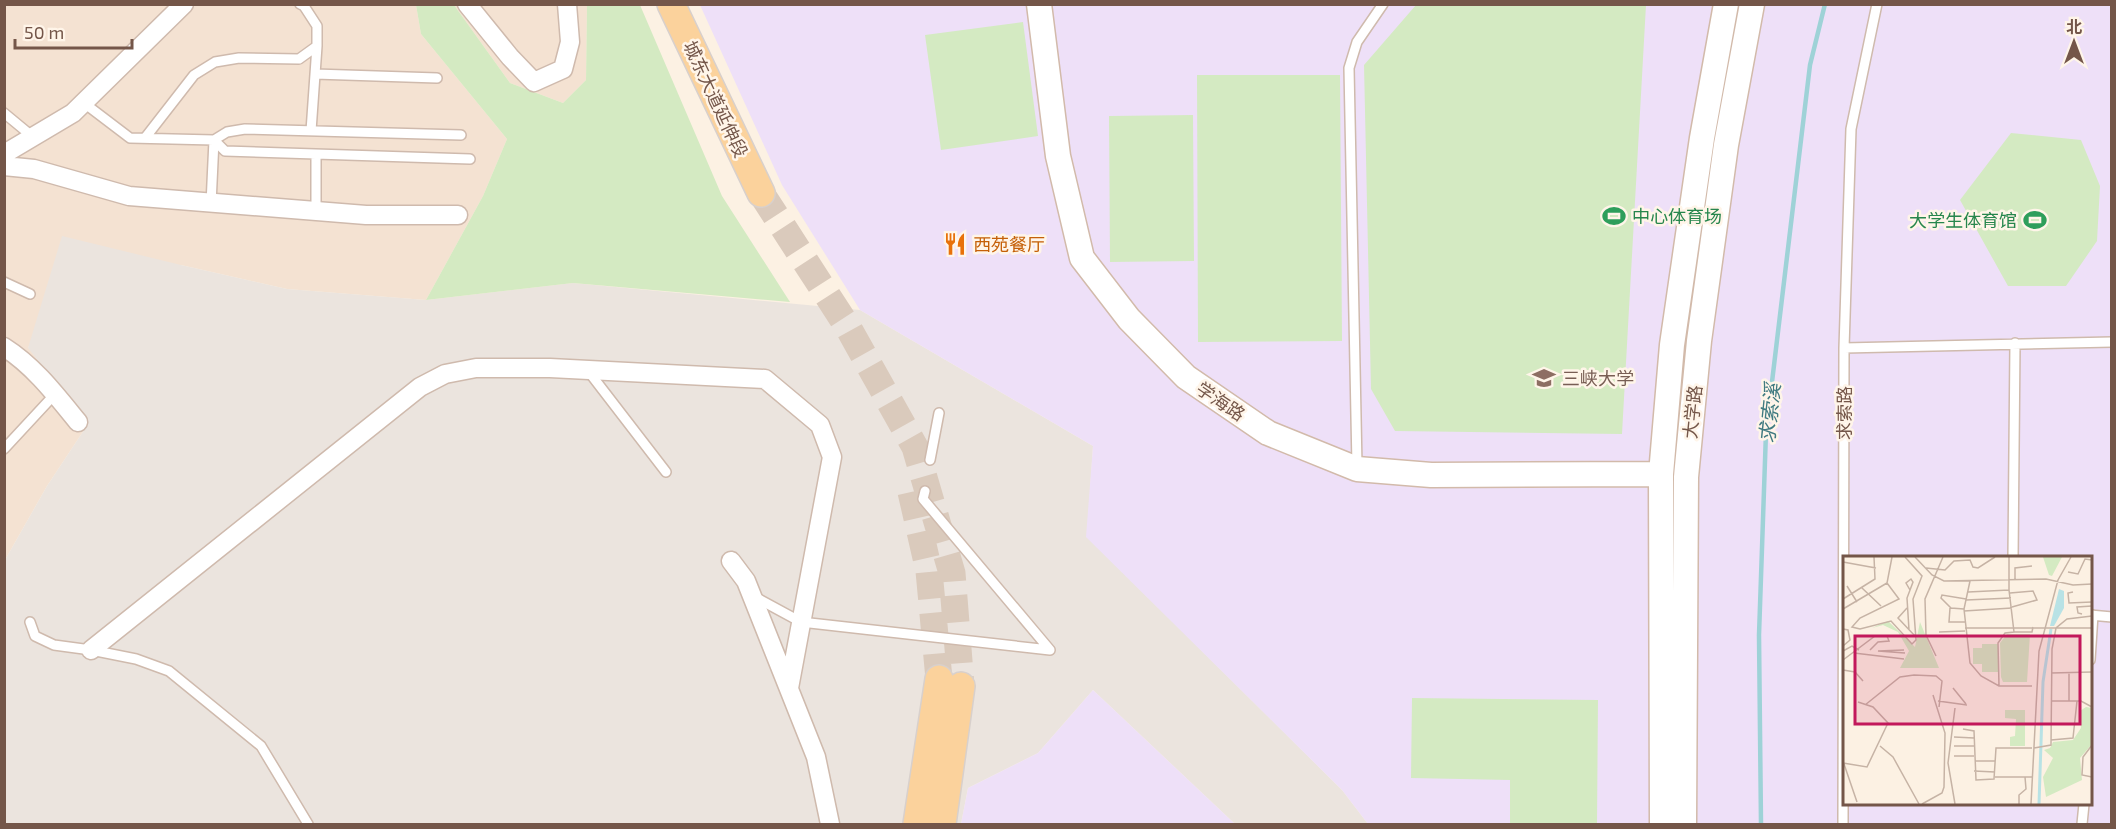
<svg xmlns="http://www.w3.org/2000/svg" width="2116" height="829" font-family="'Exo 2','Noto Sans SC',sans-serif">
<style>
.residential{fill:#f4e2d2}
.industrial{fill:#ebe4de}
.education{fill:#eee0f8;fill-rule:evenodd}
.green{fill:#d4eac2}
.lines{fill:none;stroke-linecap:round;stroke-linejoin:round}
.stream{stroke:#9ed2d7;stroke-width:4.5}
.primary-tunnel{stroke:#dacabc;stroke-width:27;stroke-dasharray:27 14;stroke-linecap:butt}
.lane-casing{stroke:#cfbaad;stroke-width:12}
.street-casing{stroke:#cfbaad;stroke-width:21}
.secondary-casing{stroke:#d2baaa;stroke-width:27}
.primary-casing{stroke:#d8d0cc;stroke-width:30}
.lane{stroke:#fff;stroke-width:9}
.street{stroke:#fff;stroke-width:18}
.secondary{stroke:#fff;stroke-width:24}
.primary{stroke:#fbd29c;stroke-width:27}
.labels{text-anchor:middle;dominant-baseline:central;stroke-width:5;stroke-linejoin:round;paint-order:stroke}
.street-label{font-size:18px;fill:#745649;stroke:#fff5e9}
.leisure-label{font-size:18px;fill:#27864d;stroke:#fff5e9;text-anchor:start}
.food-label{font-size:18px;fill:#c56008;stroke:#fff5e9;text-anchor:start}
.education-label{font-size:18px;fill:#785e54;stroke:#fff5e9;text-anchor:start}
.water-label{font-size:20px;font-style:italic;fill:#407a81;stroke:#fff5e9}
.inset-river{fill:none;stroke:#b8e2e5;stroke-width:3}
.inset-road{fill:none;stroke:#c6b3a5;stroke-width:1.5}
.view{fill:#c2185b;fill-opacity:0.15;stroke:#c2185b;stroke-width:3}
.inset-edge{fill:none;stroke:#745649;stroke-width:3}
</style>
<rect width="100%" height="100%" fill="#fcf1e3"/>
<path class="residential" d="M5,5H416L421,34L507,139L483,196L426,300L287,289L181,265L28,347L88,424L47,486L5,560Z
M454,5H587L586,80L563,103L510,83Z"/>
<path class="industrial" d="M62,236L181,265L287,289L426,300L573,283L860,310L1093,446L1087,537L1342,790L1368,824H1235L1093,690L1038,753L968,788L961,824H5V560L47,486L88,424L28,348Z"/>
<path class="education" d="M700,5H2111V824H1368L1342,790L1086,537L1093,446L860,310L782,185ZM1844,558H2090V804H1844Z
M1093,690L1235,824H961L968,788L1038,753Z"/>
<path class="green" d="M416,5H454L510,83L563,103L586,80L587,5H640L722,196L790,302L573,283L426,300L483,196L507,139L421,34Z
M1416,5H1646L1622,434L1395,431L1371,389L1364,65Z
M1023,22L1038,136L941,150L925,35Z
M1197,75H1340L1342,341L1198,342Z
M1193,115L1194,261L1110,262L1109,116Z
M2011,133L2081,140L2100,186L2097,241L2066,286H2008L1960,200Z
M1412,698L1598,700L1597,824H1510V780L1411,778Z"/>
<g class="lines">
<path class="stream" d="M1761,824L1759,635L1766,432L1810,65L1825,4"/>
<path class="primary-tunnel" d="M761,193L849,329L915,447L952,573L961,686
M911,492L929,571L939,679"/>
<g class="lane-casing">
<path id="lane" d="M315,74L437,78
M84,103L130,138L214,140L211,204
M4,113L33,137
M311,131L317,46
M461,135L245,129L227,132L214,140L225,151L470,159
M145,138L194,75L215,62L239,58L299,59L317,46V26L304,6L300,4
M316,155V211
M4,282L30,294
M1844,348L2112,342
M589,372L666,472
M4,449L55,394
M930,460L939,413
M1357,466L1349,68L1357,42L1383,4
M925,491L923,499L1050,650
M2013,558L2015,343
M753,596L801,622L1050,650
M2090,615L2112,617
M30,622L35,636L54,645L91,650L136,659L169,671L261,746L308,824
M2090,660L2093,615
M1843,824L1844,348L1851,129L1877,4
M2082,824L2084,804"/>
</g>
<g class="street-casing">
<path id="street" d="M467,4L510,57L534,82L563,69L570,42L567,4
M4,154L73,113L184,4
M4,166L34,169L129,196L366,215H458
M4,347C34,366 56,395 78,422
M731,561L746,581L816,757L830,824
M91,650L420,387L445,374L476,368H550L765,379L820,425L832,457L789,688"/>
</g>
<g class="secondary-casing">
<path id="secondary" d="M1039,4L1058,156L1082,258L1129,319L1186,377L1268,433L1357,469L1431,475L1661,474
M1662,824L1661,474L1672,345L1702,138L1726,4
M1684,824L1686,477L1699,341L1726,145L1752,4"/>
</g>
<g class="primary-casing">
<path id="primary" d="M671,4L761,193
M917,824L939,679
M942,824L961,686"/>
</g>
<use href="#lane" class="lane"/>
<use href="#street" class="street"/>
<use href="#secondary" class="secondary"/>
<use href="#primary" class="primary"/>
</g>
<defs>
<g id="stadium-bare" transform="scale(1.8)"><path d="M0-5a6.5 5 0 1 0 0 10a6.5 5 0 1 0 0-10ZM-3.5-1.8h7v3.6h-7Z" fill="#2e9e5b" stroke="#fff5e9" stroke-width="2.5" paint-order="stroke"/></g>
<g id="restaurant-bare" transform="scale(1.8)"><path d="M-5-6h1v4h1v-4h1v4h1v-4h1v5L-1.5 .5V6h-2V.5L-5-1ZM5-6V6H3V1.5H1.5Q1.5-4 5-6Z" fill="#e8710a" stroke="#fff5e9" stroke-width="2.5" paint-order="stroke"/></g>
<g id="university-bare" transform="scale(1.8)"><path d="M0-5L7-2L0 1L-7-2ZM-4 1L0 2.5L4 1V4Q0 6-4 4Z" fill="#8d6e63" stroke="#fff5e9" stroke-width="2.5" paint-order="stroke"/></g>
</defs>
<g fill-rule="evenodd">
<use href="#stadium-bare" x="1614" y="216"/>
<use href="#stadium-bare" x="2035" y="220"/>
<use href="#restaurant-bare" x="955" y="244"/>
<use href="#university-bare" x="1544" y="378"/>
</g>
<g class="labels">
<g class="street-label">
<text transform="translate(716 99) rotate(65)">城东大道延伸段</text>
<text transform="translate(1221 401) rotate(34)">学海路</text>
<text transform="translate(1692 412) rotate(-84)">大学路</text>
<text transform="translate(1844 413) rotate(-90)">求索路</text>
</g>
<g class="leisure-label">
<text x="1632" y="216">中心体育场</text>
<text x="2017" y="220" text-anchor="end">大学生体育馆</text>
</g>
<g class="food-label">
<text x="973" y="244">西苑餐厅</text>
</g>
<g class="education-label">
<text x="1562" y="378">三峡大学</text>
</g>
<g class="water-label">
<text transform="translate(1769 413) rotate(-84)">求索溪</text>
</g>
</g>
<g transform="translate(1843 556)">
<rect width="249" height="249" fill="#fcf1e3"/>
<path d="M200,1H219L209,20L206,19ZM45,65L72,91L77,66L96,112H57L66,95L55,76L40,69L29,72ZM164,78H187L184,126H160L158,121L157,87ZM139,88H155V116H139V108H130V92H139ZM243,151L249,152V188L237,202L239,224L203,241L200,221L210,202L201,194L207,192L210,186L230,184L238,172L237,155ZM162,154H182V190H167V181L172,180L173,163L162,162Z" fill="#d4eac2"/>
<path d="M216,33L221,35V52L211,70H207Z" fill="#b8e2e5"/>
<path class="inset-river" d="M196,248L200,126L208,73"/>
<path class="inset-road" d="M49,1L44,27L56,43L17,62L9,71L17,73L48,65L69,88L73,84L70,43L79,20L62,1M72,1L89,19L101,25L203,23L230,29L249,28M0,6L33,12M83,12L102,14L111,5L127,4L130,11L135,12L152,1M225,16L235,18L242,3L249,4M172,23V12L189,10M127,25L121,53L127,107L138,120L156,130H189M4,30L14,46M19,32L38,50M166,34V1M125,36L166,34L171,76L162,77L155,87L156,130M230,36L225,37L226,47L249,46M167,37L190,35L194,44L169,51M0,43L32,23L31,1M123,44L168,42M64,52L55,62L72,80M107,52L106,66H122M0,53L44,27M121,53L108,52L98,42L99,39L123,43M121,55L169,52M239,58L235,57L234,51L249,50M122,72H249M0,73L5,74L7,84L0,90M66,74L64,42L70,26L68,23L63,27L67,34M96,76L122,75M171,76H189L190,71M61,94L35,95L62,97M0,95L9,90L16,94M11,97L61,103M93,100L83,79L82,43L100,1M0,104L32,80H44L46,85L35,86L27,94M0,114L12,116L20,125M208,117L249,116M110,132L123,148M95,145L124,149M208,145H238L249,151M226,145V116M22,149L57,121L71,119L93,120L99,125L96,151M112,152L105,207L112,248M120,173L131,175L133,224L151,223L153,192H189M111,181L131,182M208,184L230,182L234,145M249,189L240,201L239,219L249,221M37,190L50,201L76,248M111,190H131M191,192L208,189L209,93L213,72L224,63L249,60M111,200H131M132,205H152M0,207L24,211L45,167L30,151L15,146M1,208L14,246M131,215L152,216M152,221H189M79,248L99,237L101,231L102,177L90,139M176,248V239L183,233L182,221M188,248L196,95L215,24L228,1"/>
<path class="view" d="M12,80H237V168H12Z"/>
<rect width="249" height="249" class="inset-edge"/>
</g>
<rect width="2116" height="829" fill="none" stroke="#745649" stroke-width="12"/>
<g transform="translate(2074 42)" stroke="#fff5e9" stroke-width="4.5" paint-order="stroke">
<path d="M0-4.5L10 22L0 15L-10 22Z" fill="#745649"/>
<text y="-9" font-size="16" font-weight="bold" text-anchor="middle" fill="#745649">北</text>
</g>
<path d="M15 39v9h117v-9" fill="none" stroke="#745649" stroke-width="3"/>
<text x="24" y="39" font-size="18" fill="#745649" stroke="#fff5e9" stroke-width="4.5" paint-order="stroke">50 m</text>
</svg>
